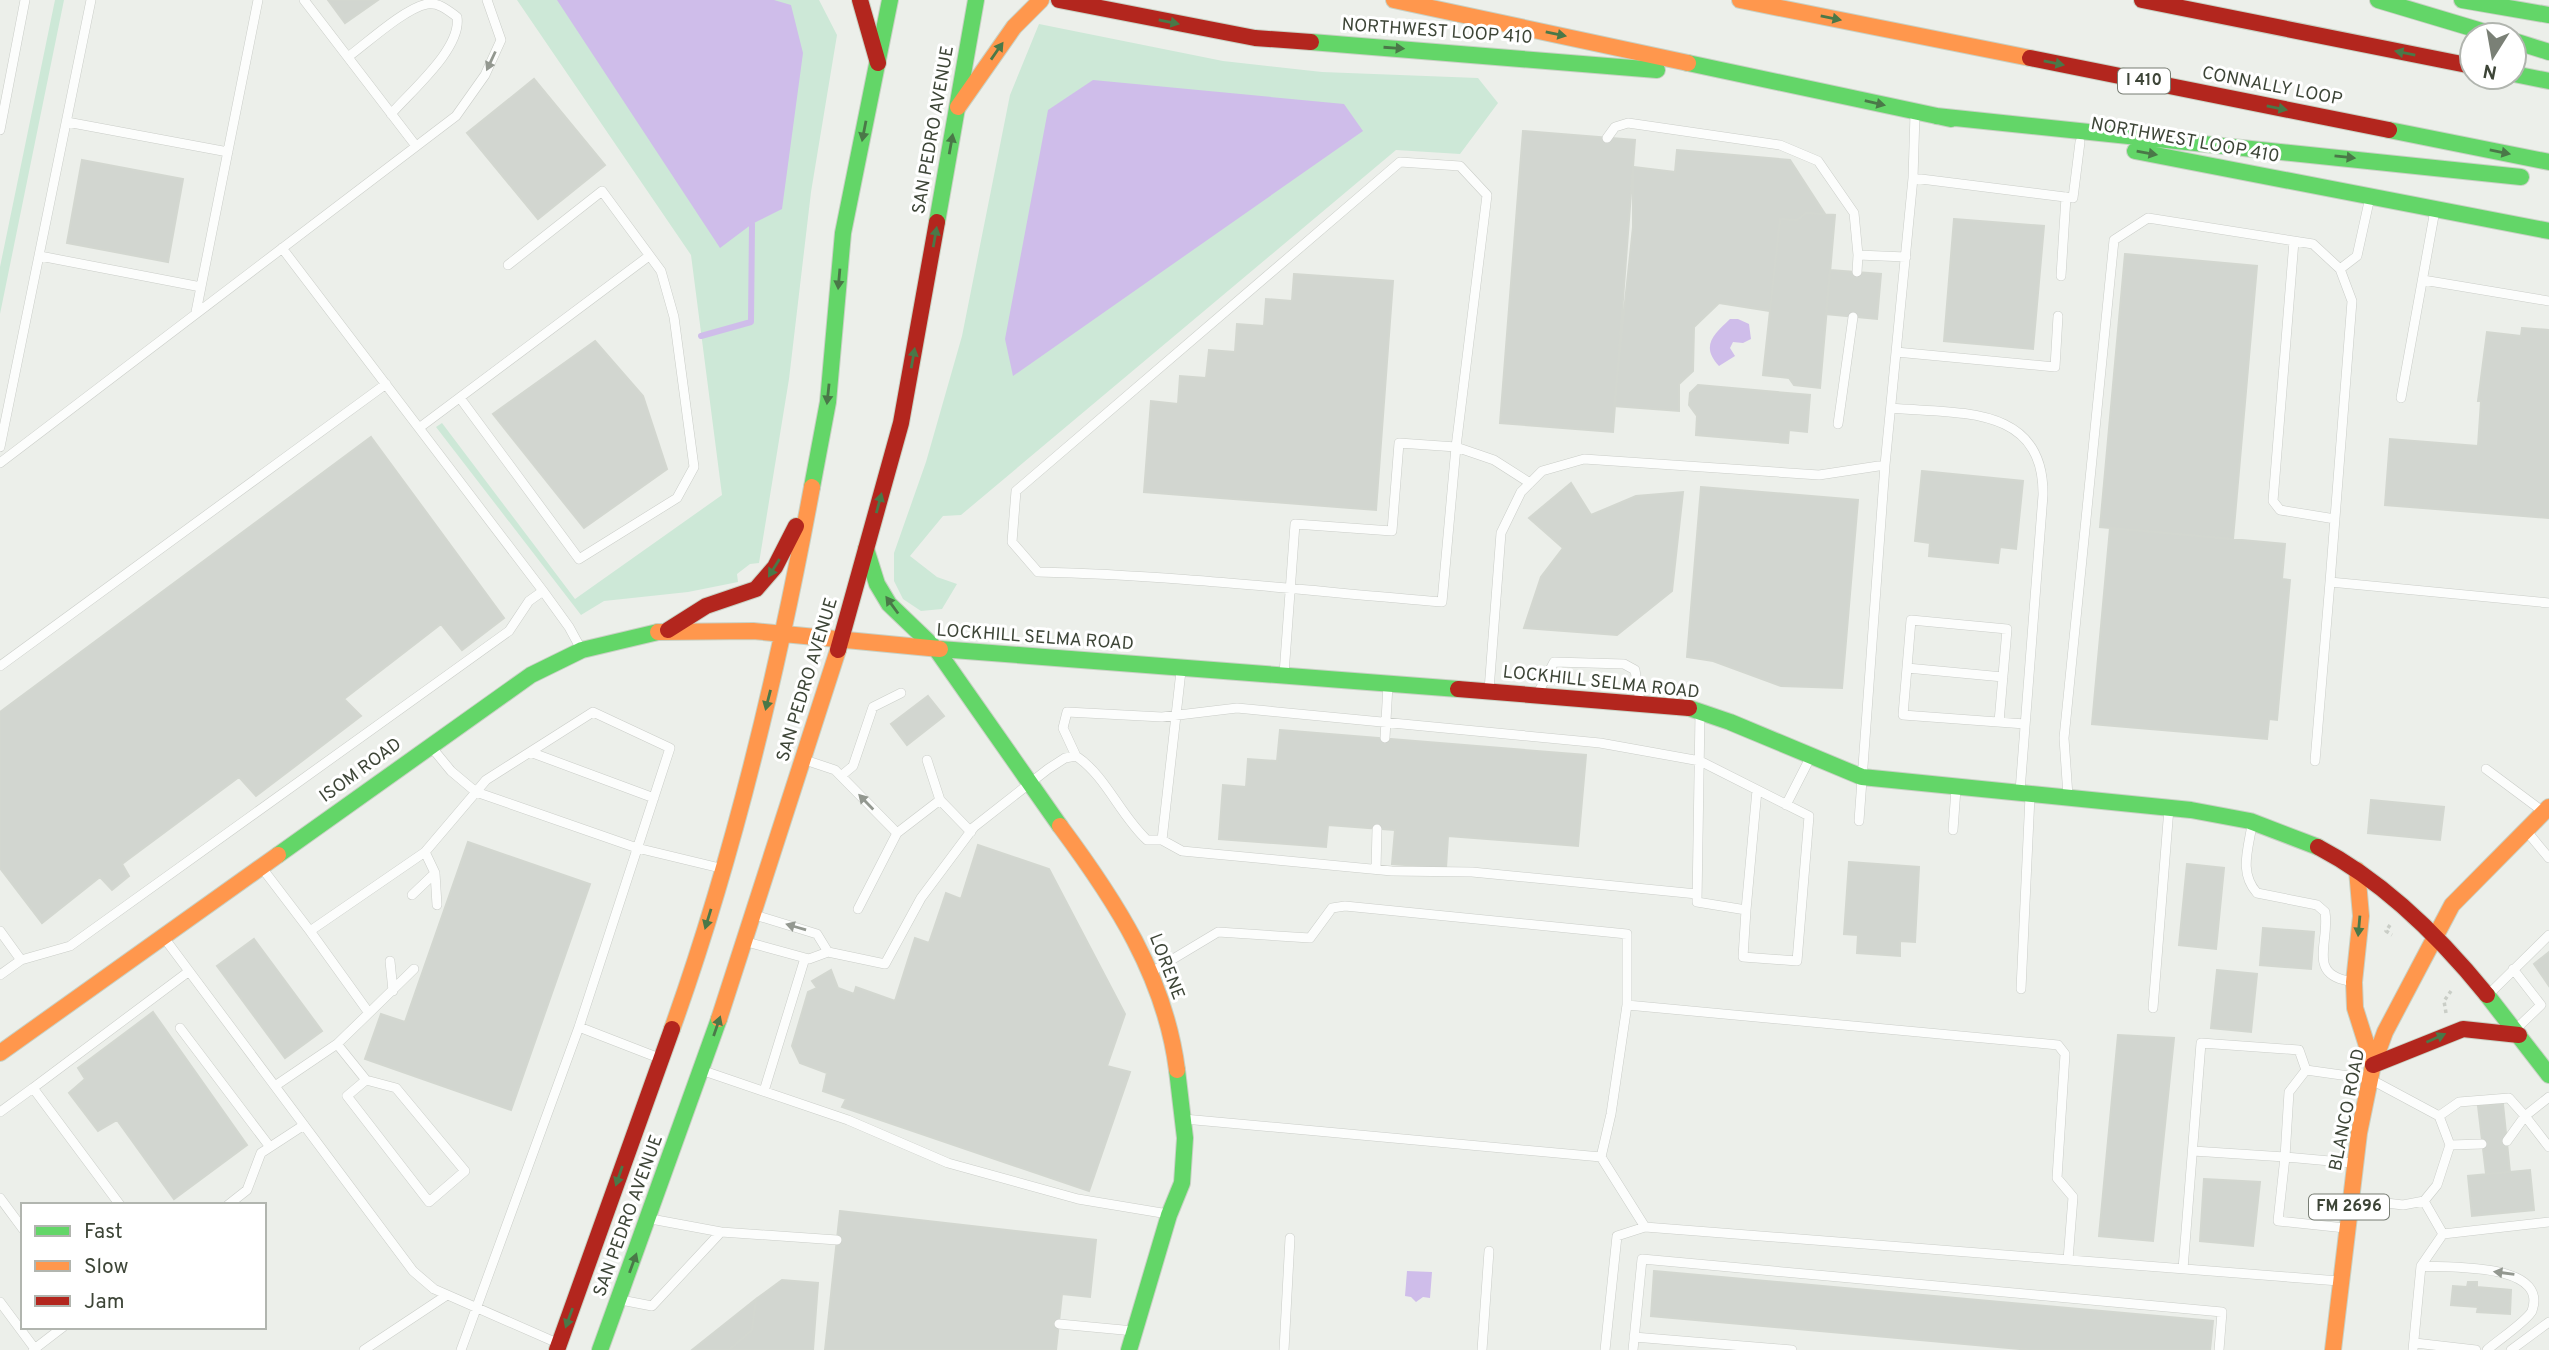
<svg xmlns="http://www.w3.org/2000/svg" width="2549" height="1350" font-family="Overpass,sans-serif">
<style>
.green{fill:#cde8d7}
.water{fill:#cfbdea}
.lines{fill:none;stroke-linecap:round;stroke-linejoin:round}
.stream{stroke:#cfbdea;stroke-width:6}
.building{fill:#d2d6d0;stroke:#d3d7d0;stroke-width:2}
.lane-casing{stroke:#cacdc8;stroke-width:10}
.fast-casing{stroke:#c8d1c4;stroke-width:18}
.slow-casing{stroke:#c8d1c4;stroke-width:18}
.jam-casing{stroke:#c8d1c4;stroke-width:18}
.path{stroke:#cacec7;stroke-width:3.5;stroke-dasharray:3.5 3.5;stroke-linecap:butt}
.lane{stroke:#fcfdfc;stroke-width:9}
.fast{stroke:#63d668;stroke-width:16}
.slow{stroke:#ff974d;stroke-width:16}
.jam{stroke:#b3261e;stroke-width:16}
.oneway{fill:#4a7848}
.oneway2{fill:#939890}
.labels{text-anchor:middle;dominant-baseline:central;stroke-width:6;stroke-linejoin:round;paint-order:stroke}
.shield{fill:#fff;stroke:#777d73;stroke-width:2}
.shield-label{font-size:16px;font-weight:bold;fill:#3d4537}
.street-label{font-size:18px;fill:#3d4537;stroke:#fff}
</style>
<rect width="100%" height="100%" fill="#ecefea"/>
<path class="green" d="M55,0H64L0,314V267Z
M517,0H819L837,35L811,192L789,379L759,563L750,564L737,574L738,582L688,592L604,601L581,615L436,427L442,423L575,599L722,495L691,255Z
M1039,24L1223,61L1322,72L1478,78L1498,103L1460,154L1396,150L961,515L943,516L910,556L937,577L957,584L942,609L921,611L903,599L894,581V553L926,462L962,336L1010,95Z"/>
<path class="water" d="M557,0H774L791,5L803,53L782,209L752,224L720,248Z
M1093,80L1344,104L1363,131L1013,376L1005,339L1048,110Z
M1730,319H1738L1749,324L1751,339L1743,343L1733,342L1730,348L1735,356L1719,366C1700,346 1714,334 1730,319Z
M1407,1271L1432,1272L1430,1298L1423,1297L1416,1302L1411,1297L1405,1296Z"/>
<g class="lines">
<path class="stream" d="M701,336L751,322L752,224"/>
</g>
<path class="building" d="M328,0H378L345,23Z
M534,79L605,165L538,219L467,133Z
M1523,131L1635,140L1613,432L1500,423Z
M1677,150L1790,160L1825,214L1806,213L1797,220L1780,219L1770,311L1719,303L1694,327L1693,371L1679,384V411L1614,406L1633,227V167L1675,172Z
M82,160L183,179L168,262L67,243Z
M1806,213L1835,215L1820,388L1794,385L1789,378L1763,375L1780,219L1797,220Z
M1954,219L2044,226L2033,349L1944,341Z
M2125,254L2257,266L2233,539L2100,527Z
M1830,270L1881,274L1877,319L1826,314Z
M1294,274L1393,281L1376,510L1144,492L1151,401L1178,404L1180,376L1206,378L1209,350L1235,352L1237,324L1264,326L1266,299L1292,301Z
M2522,328L2549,330V518L2385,505L2390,439L2478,446L2481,401H2478L2487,332L2521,336Z
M595,341L643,396L667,469L584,528L493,414Z
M1698,385L1810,395L1807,432L1789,430L1788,443L1696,435L1697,416L1689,405L1690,393Z
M371,437L504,618L462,650L441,624L344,699L361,716L256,796L239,777L122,864L129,876L112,890L100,877L42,923L0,868V712Z
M1922,471L2023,481L2016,549L2000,547L1998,563L1929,556L1930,543L1915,541Z
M1571,483L1591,515L1636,496L1683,492L1672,591L1617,635L1524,628L1541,577L1563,548L1529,518Z
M1701,487L1858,500L1842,688L1781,686L1713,661L1687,657Z
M2110,528L2285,544L2282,579L2290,580L2277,720L2269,719L2267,739L2092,724Z
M928,696L944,716L907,745L891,724Z
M1280,730L1586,755L1578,846L1448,836L1446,868L1392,864L1395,830L1328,825L1326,847L1219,839L1223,785L1246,787L1248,759L1277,761Z
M2371,800L2444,807L2440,840L2368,833Z
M468,842L590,884L511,1110L365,1059L381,1014L405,1022Z
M978,845L1049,869L1125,1014L1107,1066L1130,1072L1089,1191L842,1107L846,1099L823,1091L827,1073L800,1063L792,1046L808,992L817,988L812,981L831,970L838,988L854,994L856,987L895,1001L915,938L929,943L946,893L961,899Z
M1849,862L1919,867L1915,942L1900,941V956L1857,953L1858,935L1844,934Z
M2187,864L2224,868L2216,949L2179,945Z
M2263,928L2314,932L2311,969L2260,965Z
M254,939L322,1031L285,1058L217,966Z
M2549,952V986L2534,964Z
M2217,970L2257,974L2251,1032L2211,1028Z
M153,1012L247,1145L174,1199L117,1120L98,1131L69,1093L85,1079L78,1068Z
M2118,1035L2174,1038L2153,1241L2099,1236Z
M2503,1104L2510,1172L2486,1174L2478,1106Z
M2530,1170L2534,1210L2472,1216L2468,1176Z
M2204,1179L2260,1182L2253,1246L2200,1241Z
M840,1211L1096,1240L1090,1297L1062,1294L1056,1350H825Z
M1654,1271L2213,1321L2210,1350H2031L1651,1316Z
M782,1280L818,1283L813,1350H729L752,1330L756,1299Z
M2468,1282H2477V1287L2511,1290L2510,1314L2477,1312L2478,1307L2451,1305L2453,1286L2467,1287Z
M756,1299L752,1330L729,1350H692Z"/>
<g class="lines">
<g class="lane-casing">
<path id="lane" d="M304,0L416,146
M348,57C367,43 405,8 427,4C439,2 449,11 457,17C462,48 412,90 391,114
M67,122L228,152
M0,130L25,0
M1607,138L1615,127L1628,123L1780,145L1818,161L1854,213L1858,255L1906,257
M1913,178L2073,198L2080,142
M2294,241L2273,501L2280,510L2335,519
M282,248L543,591L569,627L581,649
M40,256L201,287
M2340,269L2357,256L2370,197
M1857,272L1858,255
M2061,276L2066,197
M2423,280L2549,301
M196,312L258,0
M1896,352L2055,367L2058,316
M460,398L579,559L677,498L694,467L674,317L661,271L602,191L508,265
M2401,398L2435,210
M1891,408C1958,414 2044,404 2043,495L2020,791
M1838,424L1853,317
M419,428L649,256
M0,447L91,0
M0,463L456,116L485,75L501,40L487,0
M0,666L386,384
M1907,668L2003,677
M1284,674L1295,524L1392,531L1399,443L1456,447L1487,195L1460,166L1400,162L1016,491L1012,542L1038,572C1173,575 1308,591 1442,602L1456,447L1494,460L1530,483
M1489,690L1501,533L1521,492L1542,471L1584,459L1819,475L1885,465
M1538,693L1554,662L1624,664L1635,670L1640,702
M1999,722L2007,629L1911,620L1903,715L2025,724
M1385,738L1388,685
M433,749L451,771L476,792L486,780L593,712L670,748L579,1027L659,1058
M530,752L654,798
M1076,756L1063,728L1067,712L1162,717L1237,708L1600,743L1700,761L1809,816L1797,961L1743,957L1746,910L1697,902L1700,713
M927,760L940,800
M808,761L835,770L897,833
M2315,761L2330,582L2549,603
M2486,769L2541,810
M841,776L853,766L873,707L901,693
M2068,796L2064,738L2114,240L2148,218L2313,244L2340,269L2352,301L2330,582
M1786,805L1809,760
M1859,821L1885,465L1913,178L1915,114
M2252,825C2248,850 2239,873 2257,893L2317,905L2325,912C2330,942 2307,974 2349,981
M1953,830L1956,789
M2529,834L2549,858
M1162,840L1181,671
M425,852L435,873L437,905
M262,868L310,931L425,852L476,792L637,848L720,868
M1376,869L1377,829
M412,895L435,873
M858,909L897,833L940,800L971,832
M1746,910L1757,790
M755,915L817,934L828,952
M0,931L21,960
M165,939L413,1271L434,1289L555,1342
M747,942L809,959L828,952L885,964L921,898L974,827L1048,769L1065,758L1076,756C1106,776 1120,815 1147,840H1162L1182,851L1392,871L1472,872L1697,894
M390,961L393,991
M2513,969L2541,1005L2517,1028
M1153,971L1218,932L1310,938L1332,908L1345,906L1627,934V1005L2058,1045L2065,1054L2057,1178L2073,1197L2068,1260
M0,975L21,960L70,946L509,631L529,601L543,591
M2021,989L2030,796
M2488,995L2549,935
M2153,1008L2169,808
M369,1013L414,969
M180,1028L270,1147
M337,1044L366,1080L347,1096L429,1202L465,1171L396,1088L366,1080
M704,1071L848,1120L948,1163L1078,1199L1168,1214
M275,1086L337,1044L369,1013L310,931
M764,1091L805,958
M0,1112L33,1088
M2439,1116L2459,1102L2509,1098L2525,1116L2549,1097
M1184,1119L1601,1157L1645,1227
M2507,1141L2525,1116L2549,1147
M2450,1145L2482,1144
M2193,1151L2285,1157L2289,1092L2306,1070
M1601,1157L1611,1114L1627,1005
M0,1198L23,1229
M2424,1201L2443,1234
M120,1205L33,1088L188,972
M228,1205L247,1190L261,1153L304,1125
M651,1219L721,1232
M2345,1228L2278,1221L2285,1157L2352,1163
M2421,1266C2448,1268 2549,1262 2532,1311C2527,1321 2497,1341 2487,1350
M2183,1269L2201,1043L2299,1050L2306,1070L2370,1079L2439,1116L2450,1145L2437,1185L2424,1201L2403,1205L2353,1199
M621,1300L652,1306L721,1232L837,1240
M0,1302L35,1349
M1059,1324L1134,1331
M1634,1337L1792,1350
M2415,1343L2476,1350
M33,1350L63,1327
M364,1350L447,1295
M461,1350L579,1027
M1284,1350L1290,1238
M1482,1350L1489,1251
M1605,1350L1617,1236L1645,1227L2339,1281
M1633,1350L1642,1259L2222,1312L2219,1350
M2413,1350L2421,1266L2443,1234L2549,1222
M2511,1350L2549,1322"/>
</g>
<g class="fast-casing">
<path id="fast" d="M2378,0L2495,35
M2462,0L2549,15
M2514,41L2549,52
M1311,42L1657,70
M1688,63L1951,119
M2514,74L2549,81
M1936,116L2521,177
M2389,130L2549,162
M2135,151L2549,231
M937,222L976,0
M812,487L828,402L843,233L890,0
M866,549L877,584L889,604L936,649L1060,826
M940,649L1458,689
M1689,708L1730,722L1862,777L2191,810L2250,821L2318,847
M278,855L531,675L582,650L658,632
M2487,995L2549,1075
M600,1350L719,1019
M1129,1350L1169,1215L1182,1183L1185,1138L1177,1070"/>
</g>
<g class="slow-casing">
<path id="slow" d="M1394,0L1688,63
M1740,0L2030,58
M958,107L1014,27L1041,0
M658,632L753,631L940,649
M1060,826C1115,900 1165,976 1177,1070
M2357,870L2361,916L2354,982L2355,1008L2373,1065
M719,1019L838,650
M672,1029C735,853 778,671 812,487
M0,1053L278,855
M2333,1350L2359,1133L2373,1065L2385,1032L2452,905L2549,807"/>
</g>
<g class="jam-casing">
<path id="jam" d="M860,0L878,63
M1059,0L1255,38L1311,42
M2142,0L2472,66
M2030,58L2389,130
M668,630L706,606L756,589L775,567L796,526
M838,650L901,423L937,222
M1458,689L1689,708
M2318,847C2385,882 2440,937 2487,995
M2373,1065L2463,1029L2519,1035
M557,1350L672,1029"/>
</g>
<path class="path" d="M2390,925L2386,931L2392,935
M2446,1013L2444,1001L2451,991"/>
<use href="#lane" class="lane"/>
<use href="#fast" class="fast"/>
<use href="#slow" class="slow"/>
<use href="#jam" class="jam"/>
</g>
<defs><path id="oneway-solid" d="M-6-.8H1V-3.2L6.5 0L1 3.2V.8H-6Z" transform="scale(1.75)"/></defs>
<g class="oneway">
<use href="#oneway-solid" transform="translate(1831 18) rotate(11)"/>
<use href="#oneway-solid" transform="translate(1169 22) rotate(11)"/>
<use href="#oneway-solid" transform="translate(1556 34) rotate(12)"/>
<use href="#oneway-solid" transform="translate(1394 48) rotate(4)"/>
<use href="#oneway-solid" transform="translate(997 51) rotate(-55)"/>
<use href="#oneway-solid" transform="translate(2405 53) rotate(-169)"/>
<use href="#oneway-solid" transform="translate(2054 63) rotate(11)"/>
<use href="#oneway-solid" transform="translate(1875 103) rotate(13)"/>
<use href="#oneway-solid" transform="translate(2277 108) rotate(11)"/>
<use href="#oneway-solid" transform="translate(864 131) rotate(101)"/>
<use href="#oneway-solid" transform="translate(951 144) rotate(-80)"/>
<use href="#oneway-solid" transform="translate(2500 152) rotate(11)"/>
<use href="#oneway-solid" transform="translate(2147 153) rotate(10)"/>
<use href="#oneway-solid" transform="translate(2345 157) rotate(6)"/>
<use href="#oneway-solid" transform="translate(935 237) rotate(-80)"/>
<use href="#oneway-solid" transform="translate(839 279) rotate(95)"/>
<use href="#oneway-solid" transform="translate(913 358) rotate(-80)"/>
<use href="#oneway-solid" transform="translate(828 394) rotate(96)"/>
<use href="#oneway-solid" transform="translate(879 503) rotate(-75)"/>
<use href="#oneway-solid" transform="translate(774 568) rotate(122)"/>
<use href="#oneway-solid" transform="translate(892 605) rotate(-126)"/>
<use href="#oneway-solid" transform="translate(768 700) rotate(104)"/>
<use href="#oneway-solid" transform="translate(708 919) rotate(107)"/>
<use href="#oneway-solid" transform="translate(2359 926) rotate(95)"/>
<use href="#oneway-solid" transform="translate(717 1026) rotate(-71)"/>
<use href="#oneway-solid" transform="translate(2436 1038) rotate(-24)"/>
<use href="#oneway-solid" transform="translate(619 1176) rotate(109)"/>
<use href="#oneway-solid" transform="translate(633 1263) rotate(-70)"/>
<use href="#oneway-solid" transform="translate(569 1318) rotate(110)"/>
</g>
<g class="oneway2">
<use href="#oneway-solid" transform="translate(491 61) rotate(115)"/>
<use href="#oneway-solid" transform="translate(866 802) rotate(-134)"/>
<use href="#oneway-solid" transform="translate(796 927) rotate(-164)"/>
<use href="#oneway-solid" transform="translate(2504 1273) rotate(-172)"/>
</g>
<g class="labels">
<g class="shield">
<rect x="2118" y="68.5" width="52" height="25" rx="5"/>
<rect x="2309" y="1194.5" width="80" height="25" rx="5"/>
</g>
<g class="shield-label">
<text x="2144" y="81">I 410</text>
<text x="2349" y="1207">FM 2696</text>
</g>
<g class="street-label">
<text transform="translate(1437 32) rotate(4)">NORTHWEST LOOP 410</text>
<text transform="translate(2272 87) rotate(11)">CONNALLY LOOP</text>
<text transform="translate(934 130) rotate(-80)">SAN PEDRO AVENUE</text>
<text transform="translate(2185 141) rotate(10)">NORTHWEST LOOP 410</text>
<text transform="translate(1035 638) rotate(4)">LOCKHILL SELMA ROAD</text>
<text transform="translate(808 680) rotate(-73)">SAN PEDRO AVENUE</text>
<text transform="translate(1601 683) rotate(6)">LOCKHILL SELMA ROAD</text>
<text transform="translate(361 771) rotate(-36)">ISOM ROAD</text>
<text transform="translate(1166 967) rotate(69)">LORENE</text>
<text transform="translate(2348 1110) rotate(-79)">BLANCO ROAD</text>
<text transform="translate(629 1216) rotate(-70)">SAN PEDRO AVENUE</text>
</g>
</g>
<rect x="21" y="1203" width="245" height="126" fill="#ffffff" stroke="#b1b5af" stroke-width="2"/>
<rect x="35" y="1226" width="35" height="10" fill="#63d668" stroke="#b1b5af" stroke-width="2"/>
<text x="84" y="1238" font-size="21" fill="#3d4537">Fast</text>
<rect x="35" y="1261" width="35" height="10" fill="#ff974d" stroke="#b1b5af" stroke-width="2"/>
<text x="84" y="1273" font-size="21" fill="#3d4537">Slow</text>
<rect x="35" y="1296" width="35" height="10" fill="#b3261e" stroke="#b1b5af" stroke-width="2"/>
<text x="84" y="1308" font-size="21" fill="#3d4537">Jam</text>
<g transform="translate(2493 56) rotate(191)"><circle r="33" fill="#ffffff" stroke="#b1b5af" stroke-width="2"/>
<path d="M0-5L12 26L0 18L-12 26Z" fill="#7a8076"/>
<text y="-10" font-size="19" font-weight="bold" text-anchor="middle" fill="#3d4537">N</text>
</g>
</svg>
